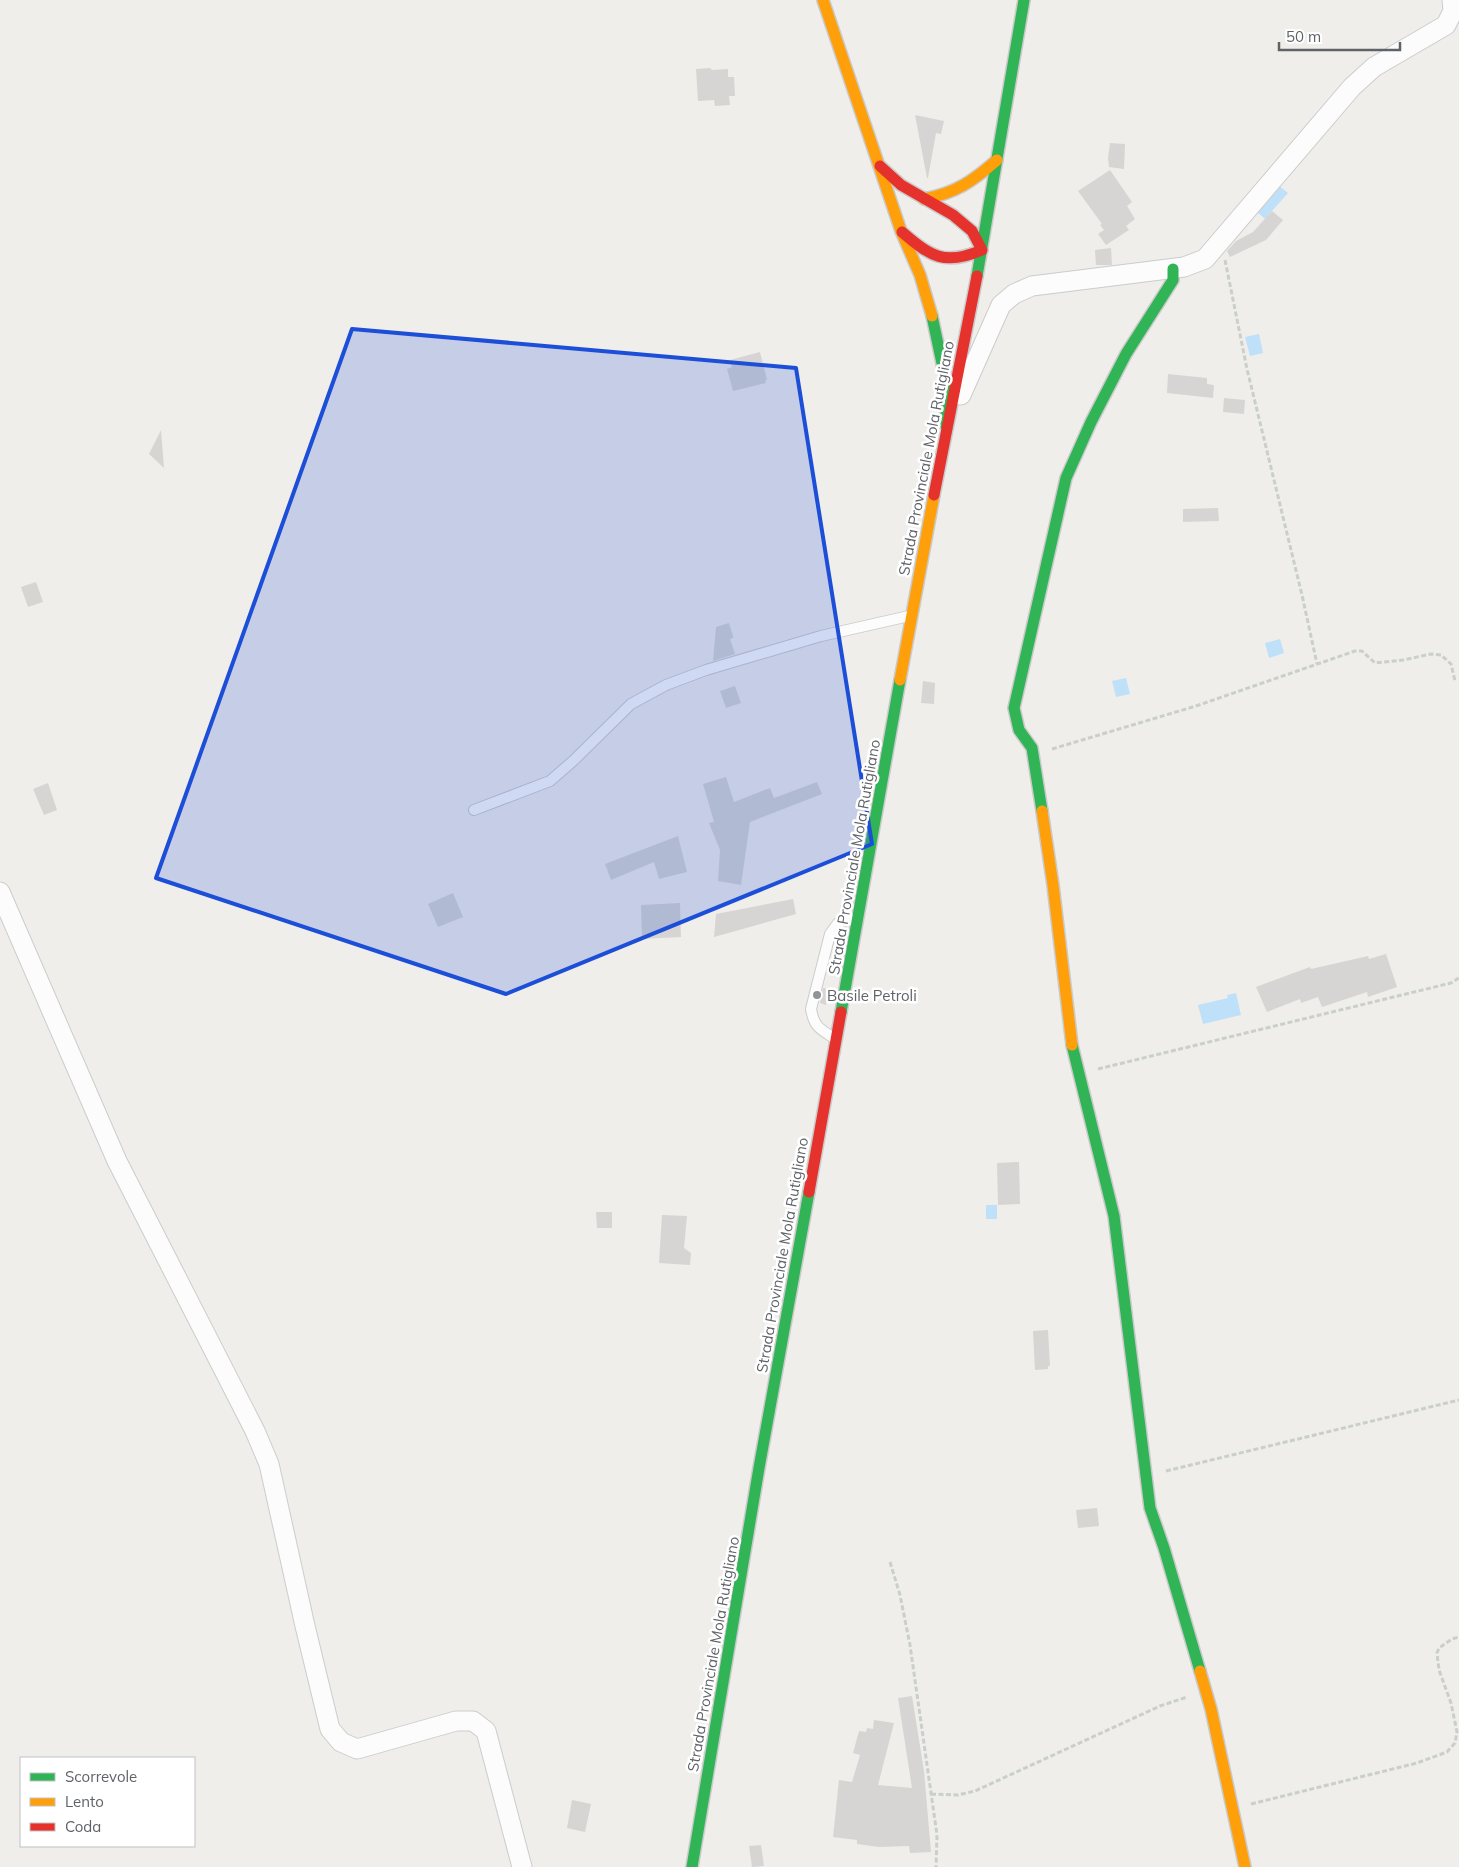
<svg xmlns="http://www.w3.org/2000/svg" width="1459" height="1867" font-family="Mulish,sans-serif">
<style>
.water{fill:#bfe0f9}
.building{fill:#d6d5d3}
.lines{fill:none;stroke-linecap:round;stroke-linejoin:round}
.lane-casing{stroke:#cbcccc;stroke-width:12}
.street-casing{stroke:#cbcccc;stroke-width:21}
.fast-casing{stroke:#cacacb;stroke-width:14}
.slow-casing{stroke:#cacacb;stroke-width:14}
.jam-casing{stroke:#cacacb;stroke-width:14}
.path{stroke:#cacfcc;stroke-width:3;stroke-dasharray:5 2.5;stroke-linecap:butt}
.lane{stroke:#fdfcfc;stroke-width:10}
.street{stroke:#fdfcfc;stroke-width:19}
.fast{stroke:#30b455;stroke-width:11}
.slow{stroke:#ff9f0a;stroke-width:11}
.jam{stroke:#e5322d;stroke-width:11}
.marked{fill:#1d4ed8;fill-opacity:0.2;stroke:#1d4ed8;stroke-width:4;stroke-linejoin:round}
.poi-dot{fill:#919496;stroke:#fff;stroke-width:2}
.labels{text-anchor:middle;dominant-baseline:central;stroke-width:5;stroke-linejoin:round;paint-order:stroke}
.street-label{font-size:15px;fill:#5f6368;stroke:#fff}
.poi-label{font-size:15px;fill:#5f6368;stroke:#fff;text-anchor:start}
</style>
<rect width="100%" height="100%" fill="#efeeea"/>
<path class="water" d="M1278,185L1288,193L1265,219L1256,211Z
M1259,334L1263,353L1250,356L1245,337Z
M1280,639L1284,653L1269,658L1265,643Z
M1126,678L1130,694L1116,697L1112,681Z
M1236,993L1241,1015L1203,1024L1198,1005L1228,998L1227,995Z
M986,1205H997V1219H986Z"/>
<path class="building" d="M710,68L712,70L728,69V77H734L735,96H729L730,105L715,106L714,100L698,101L696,69Z
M915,115L944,121L941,134L936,133L928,178H927Z
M1110,143L1125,144L1124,169L1109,167L1108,158Z
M1110,170L1132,202L1127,206L1135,219L1126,226L1129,230L1106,245L1098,234L1104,230L1100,225L1102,224L1078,191Z
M1272,211L1283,220L1266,240L1230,257L1227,251L1236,241L1253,232Z
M1111,248L1112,265H1096L1095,250Z
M760,352L767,380H765L766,383L733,391L727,369L732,367L730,360Z
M1168,374L1207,378V384L1214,385L1213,398L1167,393Z
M1224,398L1245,400L1244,414L1223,412Z
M161,430L164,468L149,454Z
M1218,508L1219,521L1183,522V509Z
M36,582L43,602L28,607L21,587Z
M729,623L733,636V638L730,639L735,654L713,661L716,627Z
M923,681L935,683L934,704L921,703Z
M735,686L741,703L726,708L720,691Z
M726,777L734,802L770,788L774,798L817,782L822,794L750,822L741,885L718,881L720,850L709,823L714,822L703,784Z
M48,783L57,810L44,815L33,789Z
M678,836L687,872L659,879L654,862L611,880L605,864Z
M453,893L463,917L438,927L428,904Z
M793,899L796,914L714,937L716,914Z
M680,903L681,937L642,939L641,905Z
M1386,954L1397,987L1368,997L1367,992L1322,1007L1318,997L1301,1003L1300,999L1267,1012L1256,987L1310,967L1311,969L1368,956L1369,959Z
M823,988L829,989L826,1005L820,1003Z
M1019,1162L1020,1204L998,1205L997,1163Z
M596,1212H612V1228H597Z
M662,1215L687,1216L684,1248L691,1253L690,1265L659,1263Z
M1048,1330L1050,1366H1048V1369L1035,1370L1033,1331Z
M1097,1508L1099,1526L1078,1528L1076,1510Z
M912,1696L924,1771L931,1852L910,1853L909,1846L879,1847L857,1844V1840L833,1837L839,1780L852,1782L860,1755L853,1753L859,1731L866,1732L867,1728L873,1729L874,1720L894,1723L878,1785L912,1788L898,1698Z
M572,1800L591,1804L585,1832L567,1828Z
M761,1845L764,1866L752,1867L749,1846Z"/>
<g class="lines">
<g class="lane-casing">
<path id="lane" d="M474,810L550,781L573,761L631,704L666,685L706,670L821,636L909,616
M834,1038C820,1029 814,1027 811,1009L830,934L838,923L854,919"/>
</g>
<g class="street-casing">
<path id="street" d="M961,395L1001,305L1014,294L1032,286L1184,267L1205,259L1352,87L1374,67L1446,25L1453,11L1452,0
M0,892L117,1161L255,1431L269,1464L305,1626L330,1729L341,1742L357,1749L456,1721H473L486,1731L522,1867"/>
</g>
<g class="fast-casing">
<path id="fast" d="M977,276L1024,0
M932,316L946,382V426
M1042,811L1032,748L1019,730L1014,708L1066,478L1091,422L1126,354L1173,280V269
M841,1012L900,680
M1072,1045L1114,1216L1150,1508L1164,1548L1200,1671
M692,1867L759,1468L809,1192"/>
</g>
<g class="slow-casing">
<path id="slow" d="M823,0L901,231L920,275L932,316
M924,199C956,193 973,181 997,160
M900,680L934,495
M1042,811L1053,885L1072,1045
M1200,1671L1211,1709L1245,1867"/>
</g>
<g class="jam-casing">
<path id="jam" d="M880,166L901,185L953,215L972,231L982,250C945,266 931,257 902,232
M934,495L977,276
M809,1192L841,1012"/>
</g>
<path class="path" d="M1225,260L1247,369L1302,595L1317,664
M1052,749L1196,706L1355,651H1362L1375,663L1403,660L1431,654L1441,655L1451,664L1455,681
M1098,1069L1451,983L1459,978
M1166,1471L1459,1400
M890,1562L900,1595L910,1645L937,1835L936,1867
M931,1794L958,1795L975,1791L1160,1706L1187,1697
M1251,1804L1417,1763L1447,1752L1455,1743L1457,1732L1451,1703L1439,1670L1437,1653L1439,1648L1452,1639L1459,1637"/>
<use href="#lane" class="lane"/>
<use href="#street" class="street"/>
<use href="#fast" class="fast"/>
<use href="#slow" class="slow"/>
<use href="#jam" class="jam"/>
</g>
<path class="marked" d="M352,329L796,368L872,844L506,994L156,878Z"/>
<circle class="poi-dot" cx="817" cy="995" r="5"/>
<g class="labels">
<g class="street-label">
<text transform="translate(926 458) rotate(-79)">Strada Provinciale Mola Rutigliano</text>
<text transform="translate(854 857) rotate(-80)">Strada Provinciale Mola Rutigliano</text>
<text transform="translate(782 1255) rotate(-80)">Strada Provinciale Mola Rutigliano</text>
<text transform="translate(713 1654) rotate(-80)">Strada Provinciale Mola Rutigliano</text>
</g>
<g class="poi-label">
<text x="827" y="995">Basile Petroli</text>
</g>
</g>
<rect x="20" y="1757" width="175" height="90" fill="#ffffff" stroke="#bfc1c3"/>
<rect x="30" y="1773" width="25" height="8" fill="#30b455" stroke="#bfc1c3"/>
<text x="65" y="1782" font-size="15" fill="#5f6368">Scorrevole</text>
<rect x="30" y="1798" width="25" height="8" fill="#ff9f0a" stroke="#bfc1c3"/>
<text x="65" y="1807" font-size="15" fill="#5f6368">Lento</text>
<rect x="30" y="1823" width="25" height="8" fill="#e5322d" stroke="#bfc1c3"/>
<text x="65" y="1832" font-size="15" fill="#5f6368">Coda</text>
<path d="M1279 42v8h121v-8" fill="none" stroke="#5f6368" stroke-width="2.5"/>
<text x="1286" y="42" font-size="15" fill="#5f6368" stroke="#ffffff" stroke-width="4" paint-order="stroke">50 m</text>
</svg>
